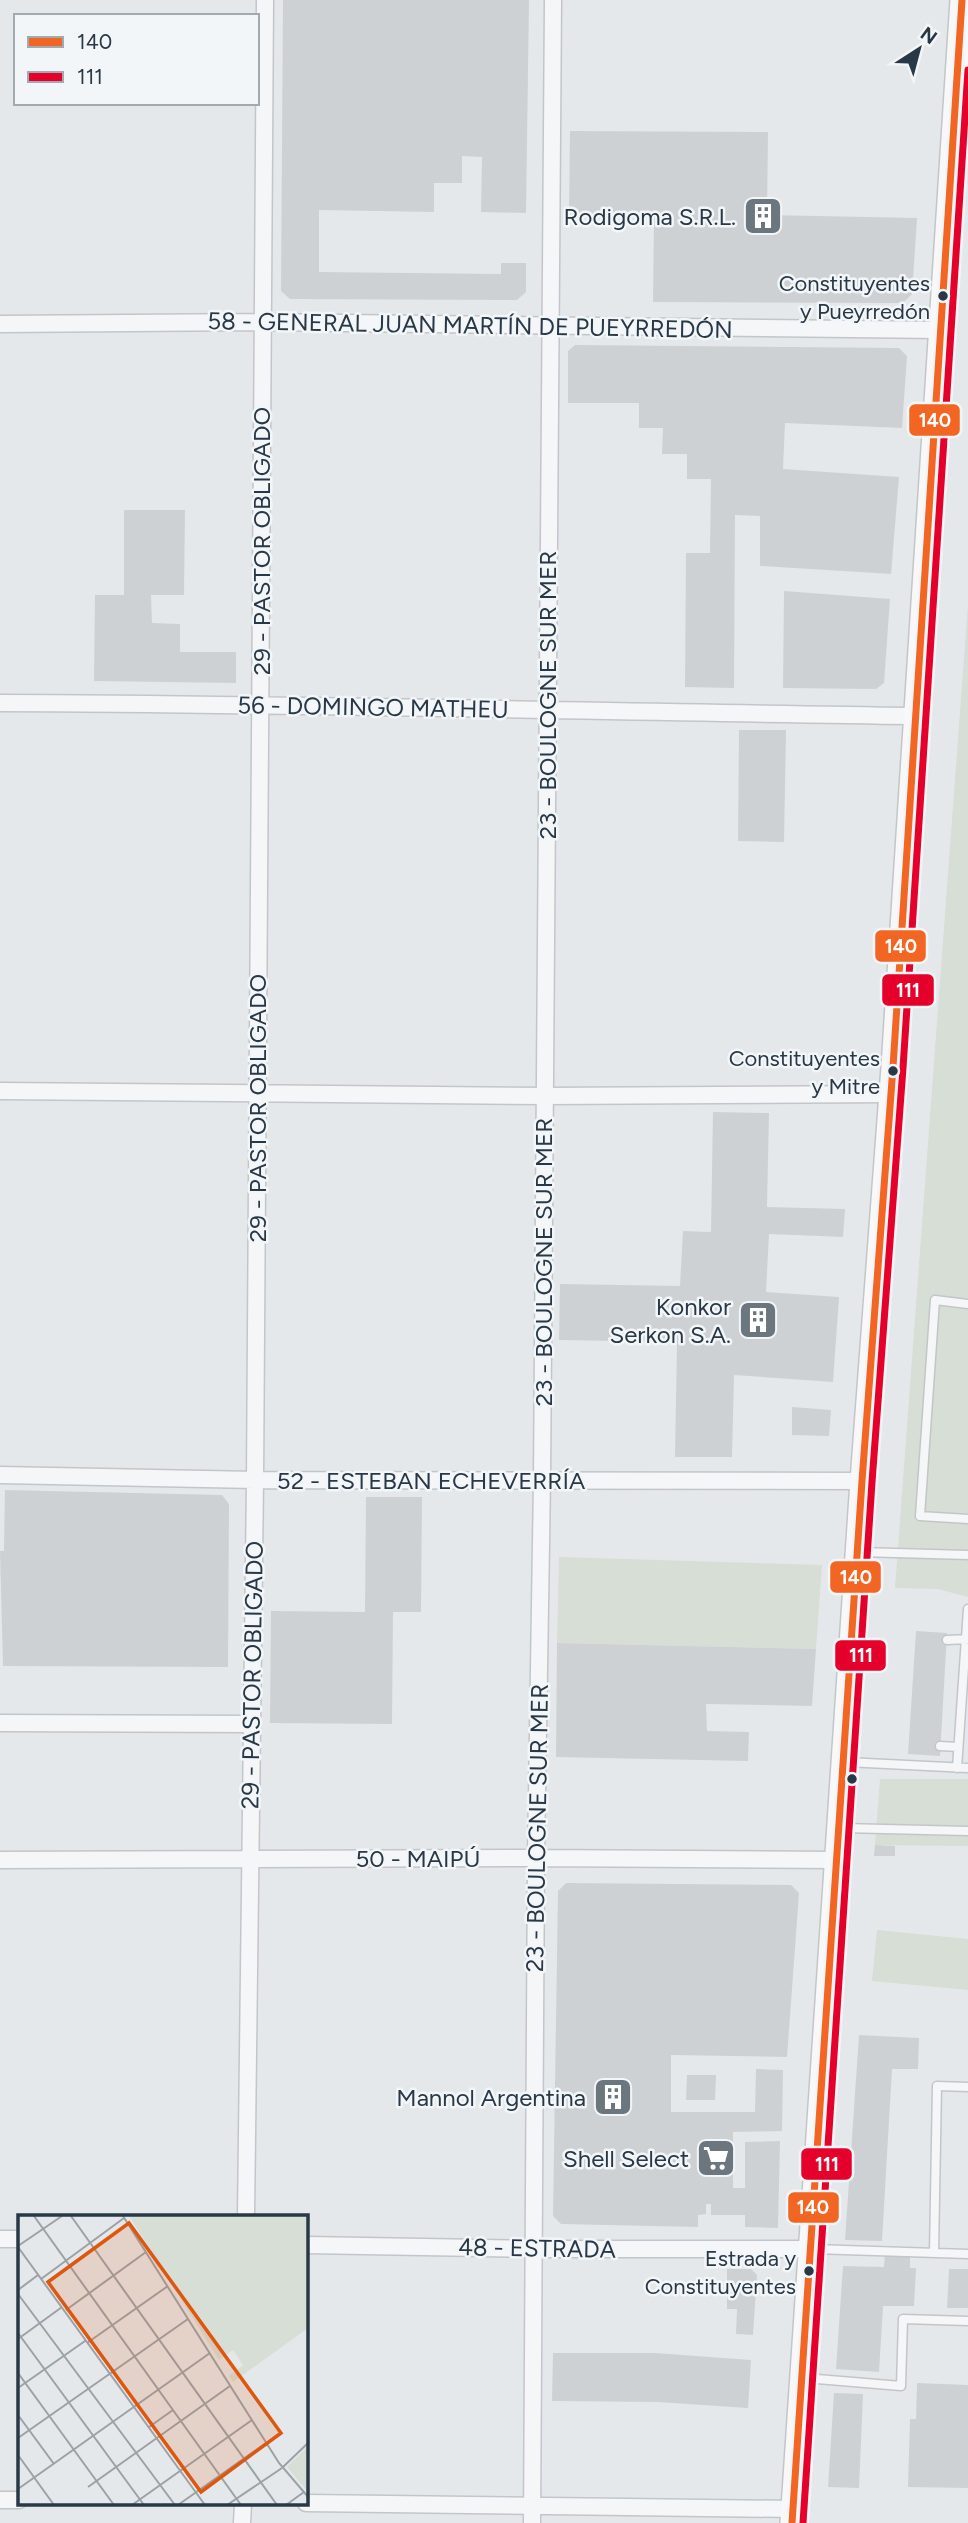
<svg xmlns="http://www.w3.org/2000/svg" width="968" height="2523" font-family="Figtree,sans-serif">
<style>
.green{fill:#d7ded5}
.building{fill:#ced1d4}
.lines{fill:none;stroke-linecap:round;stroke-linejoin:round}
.service-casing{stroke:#c3c6c8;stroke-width:11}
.minor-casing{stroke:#c3c6c8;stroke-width:19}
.secondary-casing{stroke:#c3c6c8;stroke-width:26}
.service{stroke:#f4f6f7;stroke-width:8}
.minor{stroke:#f4f6f7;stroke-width:16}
.secondary{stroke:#f8f8f8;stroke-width:23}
.bus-1-casing{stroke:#f3f6f9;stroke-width:12}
.bus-2-casing{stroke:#f3f6f9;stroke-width:12}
.bus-1{stroke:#f26522;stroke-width:7}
.bus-2{stroke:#e4002b;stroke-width:7}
.bus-dot{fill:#293846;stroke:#f3f6f9;stroke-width:2.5}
.labels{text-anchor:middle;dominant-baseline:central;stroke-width:5;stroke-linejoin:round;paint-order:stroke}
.bus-label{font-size:22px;fill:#293846;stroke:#f3f6f9;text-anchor:end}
.poi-label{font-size:24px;fill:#293846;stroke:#f3f6f9;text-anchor:end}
.street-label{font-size:24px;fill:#293846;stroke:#f3f6f9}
.inset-road{fill:none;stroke:#9aa2a8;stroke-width:2}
.view{fill:#de570f;fill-opacity:0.15;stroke:#de570f;stroke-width:3.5}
.inset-edge{fill:none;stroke:#293846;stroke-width:3.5}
.line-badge{stroke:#f3f6f9;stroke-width:2.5}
.badge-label{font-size:19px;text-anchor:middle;font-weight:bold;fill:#fff}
</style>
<rect width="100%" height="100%" fill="#e5e8ea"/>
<path class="green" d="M968,604V1597L938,1589L895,1588Z
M559,1557L822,1565L816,1649L557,1643Z
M880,1779H968V1846L875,1845Z
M877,1930L968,1939V1990L872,1981Z"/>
<path class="building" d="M283,0H529L526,213L481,212L482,157L462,156V183H434V212L319,210V272L501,274V263H526V292L517,300L290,299L281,291Z
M570,131L768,132L767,215L917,218L912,294L903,303L653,302L654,216H569Z
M575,345L899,348L907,356L902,428L785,423L783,469L899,477L891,574L760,566V516L735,515L734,688L685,687L686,553H710L711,479H687V454H662L663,428H639V403H568V351Z
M124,510H185L184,595H151L152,623L180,624V652H236V683L94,681L95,595H124Z
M784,591L890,599L884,683L876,689L783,688Z
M739,730H786L784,842L738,841Z
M713,1112L769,1113L767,1207L845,1209L843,1237L769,1234L766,1292L839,1297L833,1382L734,1375L732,1457H675L677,1342L559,1340L560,1284L680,1286L683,1231L711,1232Z
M792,1407L831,1410L829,1436L792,1435Z
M5,1490L222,1495L229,1504L228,1667L3,1666L0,1551H4Z
M366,1497H422L421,1612H393L392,1724L270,1723L271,1611L365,1612Z
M916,1631L947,1633L940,1756L908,1754Z
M557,1643L816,1649L812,1706L706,1704L707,1731L749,1732L748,1761L556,1757Z
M875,1845L895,1846V1856H874Z
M566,1883L791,1885L799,1893L787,2057L671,2055V2112H755L756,2069L783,2070L782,2131L733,2132V2188H745V2142L780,2141L778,2228L745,2227V2215H711V2204H706V2214L698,2215V2227L561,2224L553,2216L558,1891Z
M859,2035L919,2038L918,2069H892L882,2241L845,2240Z
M687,2075H716L715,2100H686Z
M885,2254H910V2268H916L914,2306H883L879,2372L836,2369L843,2266L884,2267Z
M727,2269H751L757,2275L753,2335L736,2334L737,2309H727Z
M949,2269H968V2308H947Z
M553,2353H655L751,2360L748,2408L658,2402L552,2401Z
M917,2383L968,2385V2488L908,2487L910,2419H916Z
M834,2393L863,2394L859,2488L828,2487Z"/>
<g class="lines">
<g class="service-casing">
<path id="service" d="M968,1304L935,1300L920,1516L968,1519
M859,1552L968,1555
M947,1640L968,1639
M940,1746L958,1747
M846,1762L968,1768
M957,1768L968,1609
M842,1828L968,1831
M813,2249L968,2254
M934,2253L937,2086L968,2087
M805,2378L901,2386L903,2319L968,2321"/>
</g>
<g class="minor-casing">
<path id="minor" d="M0,324L262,322L940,330
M0,703C305,704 610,712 915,716
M0,1091L545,1096L891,1094
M0,1475L255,1480L862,1481
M0,1723L251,1724
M0,1860L536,1858L837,1860
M246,2217L255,1480L265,0
M0,2239H19
M306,2245L535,2249H810
M0,2500H19
M306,2503L793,2509
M242,2523L243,2504
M532,2523L536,1858L542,1480L553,0"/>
</g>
<g class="secondary-casing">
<path id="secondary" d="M792,2523L862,1481L893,1067L962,0"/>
</g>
<use href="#service" class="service"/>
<use href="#minor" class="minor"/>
<use href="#secondary" class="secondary"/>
<g class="bus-1-casing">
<path id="bus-1" d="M792,2523L862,1481L893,1067L962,0"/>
</g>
<g class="bus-2-casing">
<path id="bus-2" d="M803,2523L872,1482L903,1068L968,70"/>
</g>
<use href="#bus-1" class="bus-1"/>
<use href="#bus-2" class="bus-2"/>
</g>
<defs>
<g id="building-square" transform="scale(2.0125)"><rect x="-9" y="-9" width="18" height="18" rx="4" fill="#6b767f" stroke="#f3f6f9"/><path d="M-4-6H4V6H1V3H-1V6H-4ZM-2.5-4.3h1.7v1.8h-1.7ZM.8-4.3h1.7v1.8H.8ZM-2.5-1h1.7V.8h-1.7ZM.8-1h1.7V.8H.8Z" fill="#fff"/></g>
<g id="supermarket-square" transform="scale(2.0125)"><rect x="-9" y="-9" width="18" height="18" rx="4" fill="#6b767f" stroke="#f3f6f9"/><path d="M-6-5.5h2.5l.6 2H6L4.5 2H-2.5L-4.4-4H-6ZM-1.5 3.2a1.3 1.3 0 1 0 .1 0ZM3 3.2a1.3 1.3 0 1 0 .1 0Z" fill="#fff"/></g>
</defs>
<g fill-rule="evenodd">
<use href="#building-square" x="763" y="216"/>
<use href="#building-square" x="758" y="1320"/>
<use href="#building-square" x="613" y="2097"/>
<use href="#supermarket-square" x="716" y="2158"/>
</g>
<g class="bus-dot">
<circle cx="943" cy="296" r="6"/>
<circle cx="893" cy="1071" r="6"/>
<circle cx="852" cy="1779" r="6"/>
<circle cx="809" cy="2271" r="6"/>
</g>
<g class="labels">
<g class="bus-label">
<text x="930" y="283">Constituyentes<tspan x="930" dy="28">y Pueyrredón</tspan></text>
<text x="880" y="1058">Constituyentes<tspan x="880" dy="28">y Mitre</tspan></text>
<text x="796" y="2258">Estrada y<tspan x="796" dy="28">Constituyentes</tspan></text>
</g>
<g class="poi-label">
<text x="736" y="216">Rodigoma S.R.L.</text>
<text x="731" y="1306">Konkor<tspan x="731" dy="28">Serkon S.A.</tspan></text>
<text x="586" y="2097">Mannol Argentina</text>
<text x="689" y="2158">Shell Select</text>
</g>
<g class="street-label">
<text transform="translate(470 325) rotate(1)">58 - GENERAL JUAN MARTÍN DE PUEYRREDÓN</text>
<text transform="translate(261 541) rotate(-90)">29 - PASTOR OBLIGADO</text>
<text transform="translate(547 695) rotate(-90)">23 - BOULOGNE SUR MER</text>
<text transform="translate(373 707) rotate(1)">56 - DOMINGO MATHEU</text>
<text transform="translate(257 1108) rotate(-90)">29 - PASTOR OBLIGADO</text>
<text transform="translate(543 1262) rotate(-90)">23 - BOULOGNE SUR MER</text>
<text x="431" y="1480">52 - ESTEBAN ECHEVERRÍA</text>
<text transform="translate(252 1675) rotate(-89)">29 - PASTOR OBLIGADO</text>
<text transform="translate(537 1828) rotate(-89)">23 - BOULOGNE SUR MER</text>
<text x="418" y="1858">50 - MAIPÚ</text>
<text transform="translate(537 2248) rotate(1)">48 - ESTRADA</text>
</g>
</g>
<g transform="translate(18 2215)">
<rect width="290" height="290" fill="#e5e8ea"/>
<path d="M111,1H290V113L215,167L211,161L225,150L215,135L201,145ZM290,231V277L269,252Z" fill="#d7ded5"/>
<path class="inset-road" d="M16,1L223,290M53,1L259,290M105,1L261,248L291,283M0,31L44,1M0,32L187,290M23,64L106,3M0,75L20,60M0,79L157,290M48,95L128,37M0,118L126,290M0,124L44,92M69,128L150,71M0,158L96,290M0,173L67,126M0,200L36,249M131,212L155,195M0,223L170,104M0,240L36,290M265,252L291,227M70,272L212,171M0,274L192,138M114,290L234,205M160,290L248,228M209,290L264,253M268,290L286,277"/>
<path class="view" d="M111,8L263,218L183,277L30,67Z"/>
<rect width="290" height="290" class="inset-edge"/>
</g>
<g class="line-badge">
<rect x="908" y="403" width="53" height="34" rx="7" fill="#f26522"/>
<rect x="874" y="929" width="53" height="34" rx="7" fill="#f26522"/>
<rect x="881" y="973" width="54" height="34" rx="7" fill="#e4002b"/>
<rect x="829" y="1560" width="53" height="34" rx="7" fill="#f26522"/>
<rect x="834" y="1639" width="53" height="33" rx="7" fill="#e4002b"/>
<rect x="800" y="2147" width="53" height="34" rx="7" fill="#e4002b"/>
<rect x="787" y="2191" width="53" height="33" rx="7" fill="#f26522"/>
</g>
<g class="badge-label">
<text x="935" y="427">140</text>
<text x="901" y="953">140</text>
<text x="908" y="997">111</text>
<text x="856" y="1584">140</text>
<text x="861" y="1662">111</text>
<text x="827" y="2171">111</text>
<text x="813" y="2214">140</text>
</g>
<rect x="14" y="14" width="245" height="91" fill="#f3f6f9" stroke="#a2aab1" stroke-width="2"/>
<rect x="28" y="37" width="35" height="10" fill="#f26522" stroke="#a2aab1" stroke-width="2"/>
<text x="77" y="49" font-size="21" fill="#293846">140</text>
<rect x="28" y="72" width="35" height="10" fill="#e4002b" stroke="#a2aab1" stroke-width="2"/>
<text x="77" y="84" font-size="21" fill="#293846">111</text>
<g transform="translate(919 49) rotate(36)" stroke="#f3f6f9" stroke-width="5" paint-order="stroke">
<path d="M0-5L12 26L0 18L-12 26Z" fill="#293846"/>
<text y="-10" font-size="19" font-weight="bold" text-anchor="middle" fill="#293846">N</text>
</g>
</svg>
